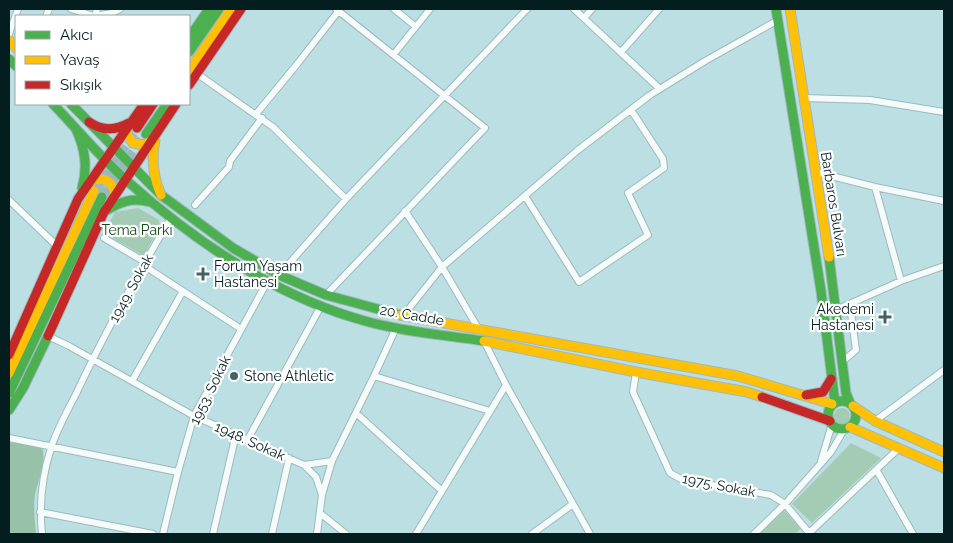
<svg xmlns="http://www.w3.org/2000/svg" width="953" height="543" font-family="Raleway,sans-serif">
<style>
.green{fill:#a4ccb5}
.forest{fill:#97c2a8}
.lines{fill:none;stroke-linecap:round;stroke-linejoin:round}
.primary-tunnel{stroke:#97b8bc;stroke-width:10;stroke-dasharray:10 5;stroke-linecap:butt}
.street-casing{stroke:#9eb9bc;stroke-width:8}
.fast-casing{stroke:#9eb9bc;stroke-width:11}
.slow-casing{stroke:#9eb9bc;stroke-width:11}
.jam-casing{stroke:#9eb9bc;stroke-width:11}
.street{stroke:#f5fafb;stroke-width:6}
.fast{stroke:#4caf50;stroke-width:9}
.slow{stroke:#ffc107;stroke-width:9}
.jam{stroke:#c62828;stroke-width:9}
.poi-dot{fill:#446264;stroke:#fff;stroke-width:2}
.labels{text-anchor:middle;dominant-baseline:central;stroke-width:4.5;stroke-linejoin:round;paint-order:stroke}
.street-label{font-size:14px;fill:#041e20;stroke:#fff}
.park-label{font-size:14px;fill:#154918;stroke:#fff}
.poi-label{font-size:14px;fill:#041e20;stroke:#fff;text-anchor:start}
</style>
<rect width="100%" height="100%" fill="#bcdfe3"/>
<path class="green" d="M138,208L159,220L160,226L144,256L104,233L115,212Z
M834 416a8 8 0 1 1 16 0a8 8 0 1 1-16 0Z
M851,443L881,458L812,523L792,504Z
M784,510L801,529L795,534H759Z"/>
<path class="forest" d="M9,442L42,448C47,464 38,479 35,495C33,508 35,521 36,534H9Z"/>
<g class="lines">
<path class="primary-tunnel" d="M94,191L137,128
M102,197L143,138"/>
<g class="street-casing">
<path id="street" d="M71,9L94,16
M394,9L415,26
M574,9L660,89
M46,16L49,9
M95,16L112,13L120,9
M95,16L97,9
M584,18L592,9
M9,34L18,9
M621,52L659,9
M394,54L430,9
M196,73L273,127L346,199
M804,98L870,100L944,112
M256,114L298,63L340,9
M816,172L875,187L944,201
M875,187L901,281
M525,196L579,282L648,235L628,193L664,168L663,159L631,110
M9,200L57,246
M195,205L229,167L230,161L262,118
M405,211L442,267L478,328
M104,238L145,262
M143,265L241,329
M279,275L346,199L527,9
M326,295L485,128L336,9
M836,310L901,281L944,266
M836,312L851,313L856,350L842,362
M403,316L442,267L578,150L650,95L705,61L778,20
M48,336L69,346L194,416L304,465L332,461
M484,341L506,385L590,534
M636,372L633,392L670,473L683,480L771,495L785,504L810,534
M374,376L490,411
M132,381L183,291
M356,413L442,491
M875,421L944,370
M9,438L178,472
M248,439L321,306
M821,461L832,424
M304,465L316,477L322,495
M877,471L913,534
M40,512L153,534
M320,513L346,534
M42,534C39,505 42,476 51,448C57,429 68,410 77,392C105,332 137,275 171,218
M163,534L178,472L194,416L267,282
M213,534L236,434
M272,534L289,458
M317,534L322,495L332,461L374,376L396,328
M416,534L506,385
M532,534L573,504
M754,534L785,504L831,452L845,428
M808,534L898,449"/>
</g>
<g class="fast-casing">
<path id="fast" d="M776,9L821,291L835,403
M189,38L209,9
M189,52L219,9
M9,59L16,66
M53,104C77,129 100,157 126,180C195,242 275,296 365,321C404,332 445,335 484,341
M71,104L161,195L233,248L279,275L326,295L400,315
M76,129C85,149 88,167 82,188
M146,134L167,104
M104,212C119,202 132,197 150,202
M829,257L846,393L850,403
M9,393L102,197
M828 415a14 14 0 1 1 28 0a14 14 0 1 1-28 0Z
M9,410L23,388L48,336"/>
</g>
<g class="slow-casing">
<path id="slow" d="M790,9L829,257
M9,40L16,48
M189,71L231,9
M128,126L127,135L133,143L144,145L151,141
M155,140C151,160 153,177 161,195
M90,182C103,175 113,181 115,195
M400,315L738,376L832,404
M484,341L636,372L747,392L762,397
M9,373L94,191
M853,406L875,421L944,452
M850,427L944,468"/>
</g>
<g class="jam-casing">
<path id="jam" d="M189,85L241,9
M89,122C102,131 115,131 129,123
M137,128L153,104
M48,336L104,212L176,104
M9,355L78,199L144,104
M806,395L823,392L831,379
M762,397L830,421"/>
</g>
<use href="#street" class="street"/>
<use href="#fast" class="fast"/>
<use href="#slow" class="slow"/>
<use href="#jam" class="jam"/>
</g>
<g class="poi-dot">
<path d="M200.5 266.5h5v5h5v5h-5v5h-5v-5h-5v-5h5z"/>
<path d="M882.5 309.5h5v5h5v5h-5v5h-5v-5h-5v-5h5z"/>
<circle cx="234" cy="376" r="5"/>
</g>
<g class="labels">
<g class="street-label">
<text transform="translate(834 204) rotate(81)">Barbaros Bulvarı</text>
<text transform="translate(131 288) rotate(-61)">1949. Sokak</text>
<text transform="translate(412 315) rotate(10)">20. Cadde</text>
<text transform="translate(210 390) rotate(-64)">1953. Sokak</text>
<text transform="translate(250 441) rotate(24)">1948. Sokak</text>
<text transform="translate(719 485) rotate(11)">1975. Sokak</text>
</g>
<g class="park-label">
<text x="137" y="230">Tema Parkı</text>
</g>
<g class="poi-label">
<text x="214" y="266">Forum Yaşam<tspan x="214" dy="16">Hastanesi</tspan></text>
<text x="874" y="309" text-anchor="end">Akedemi<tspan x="874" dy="16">Hastanesi</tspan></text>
<text x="244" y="376">Stone Athletic</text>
</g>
</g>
<rect width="953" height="543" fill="none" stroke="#041e20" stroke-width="20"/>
<rect x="15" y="15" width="175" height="90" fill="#ffffff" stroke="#9ba5a6"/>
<rect x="25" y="31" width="25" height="8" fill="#4caf50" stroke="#9ba5a6"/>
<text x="60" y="40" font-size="15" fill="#041e20">Akıcı</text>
<rect x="25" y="56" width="25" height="8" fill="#ffc107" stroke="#9ba5a6"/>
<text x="60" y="65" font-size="15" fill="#041e20">Yavaş</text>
<rect x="25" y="81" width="25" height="8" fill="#c62828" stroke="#9ba5a6"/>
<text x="60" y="90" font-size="15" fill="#041e20">Sıkışık</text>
</svg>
